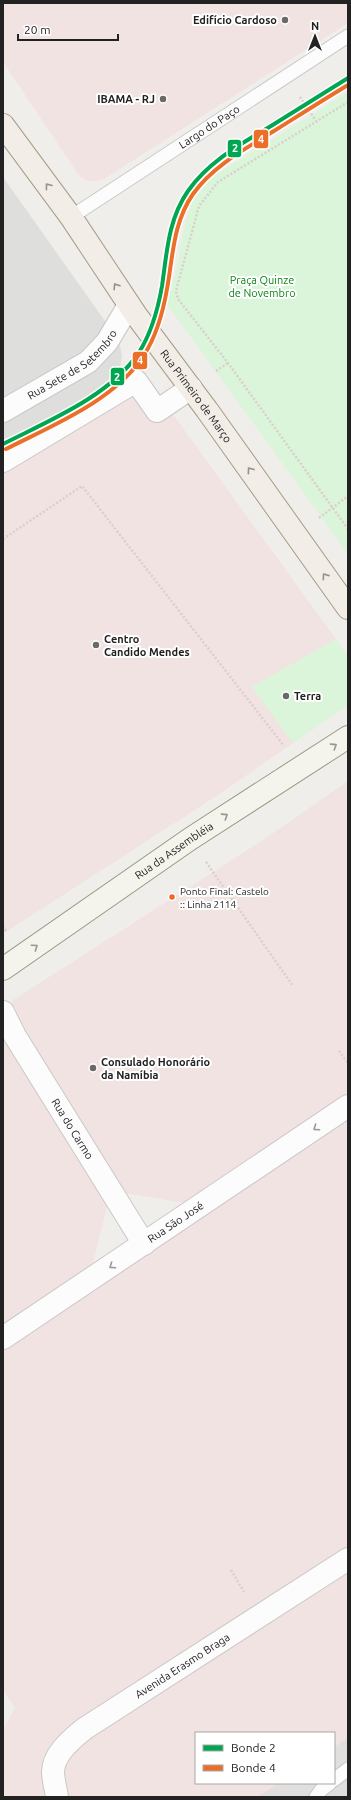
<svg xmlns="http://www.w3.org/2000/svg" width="351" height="1800" font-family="Ubuntu,sans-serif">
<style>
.commercial{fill:#f1e3e1;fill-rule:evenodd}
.religious{fill:#dededc}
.park{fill:#daf5da}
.parking{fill:#e0dfde}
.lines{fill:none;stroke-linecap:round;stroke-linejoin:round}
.lane-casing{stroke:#c9c8c7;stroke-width:15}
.street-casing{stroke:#c9c8c7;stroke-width:24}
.secondary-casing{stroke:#999a82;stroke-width:24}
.primary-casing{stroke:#a79c86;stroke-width:24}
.path{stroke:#dccecd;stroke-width:2.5;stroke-dasharray:2 2;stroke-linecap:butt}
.lane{stroke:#fdfcfc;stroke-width:13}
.street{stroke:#fdfcfc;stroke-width:22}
.secondary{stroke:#f4f4ed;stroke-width:22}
.primary{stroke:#f3ede7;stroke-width:22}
.tram-1-casing{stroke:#fff;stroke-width:7}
.tram-2-casing{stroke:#fff;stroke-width:7}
.tram-1{stroke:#00a651;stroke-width:4}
.tram-2{stroke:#ec6f29;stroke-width:4}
.oneway{stroke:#95928e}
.oneway2{stroke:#969692}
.oneway3{stroke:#9a9a9a}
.poi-dot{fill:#6a6968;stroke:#fff;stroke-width:1.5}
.bus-dot{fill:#f26522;stroke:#fff;stroke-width:1.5}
.labels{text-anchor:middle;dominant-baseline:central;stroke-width:4;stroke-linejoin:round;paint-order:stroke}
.bus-label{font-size:10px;fill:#222;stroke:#fff;text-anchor:start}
.poi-label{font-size:11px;font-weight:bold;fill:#222;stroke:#fff;text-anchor:start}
.street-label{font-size:11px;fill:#222;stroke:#fff}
.park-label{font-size:11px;fill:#0c8416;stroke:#fff}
.line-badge{stroke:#fff;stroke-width:1.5}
.badge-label{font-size:11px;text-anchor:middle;font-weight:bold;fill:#fff}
</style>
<rect width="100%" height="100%" fill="#f0eeeb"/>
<path class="commercial" d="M3,3H348V23L104,179L97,181H88L80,177L3,62Z
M136,392L159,395L336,639L348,657V705L221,793L3,934V472Z
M348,781V1093L184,1203L125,1193L14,1018L11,1007L13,1000L263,840Z
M3,1037L108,1203L92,1267L3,1325Z
M348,1117V1797H3V1730L15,1708L3,1690V1350L123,1271ZM196,1733H334V1783H196Z"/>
<path class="religious" d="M3,177L119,341L122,355L120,368L114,379L103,388L3,446Z"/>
<path class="park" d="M348,92V513L347,514L348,516V554L166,303L177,269L183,231L191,203L212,177Z
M336,639L348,657V705L293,743L252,687Z"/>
<path class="parking" d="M348,1738V1797H257L279,1783H334V1747Z"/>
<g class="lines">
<g class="lane-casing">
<g id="lane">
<path id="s1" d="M71,217L348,36"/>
<path d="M334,1780L348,1769"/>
<path d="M316,1797L321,1790L330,1783"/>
</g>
</g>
<g class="street-casing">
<g id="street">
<path id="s2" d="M3,411L88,362L107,342L129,305"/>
<path d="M3,461L136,381L157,411L191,388"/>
<path id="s3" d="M3,1012L15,1036L144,1244"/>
<path id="s4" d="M3,1338L348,1106"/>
<path id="s5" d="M57,1797C56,1789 53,1780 53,1772C53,1754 72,1739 84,1729L348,1559"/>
</g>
</g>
<g class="secondary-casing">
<g id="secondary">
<path id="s6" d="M3,969L190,839L348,737"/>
</g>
</g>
<g class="primary-casing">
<g id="primary">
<path id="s7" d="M3,125L71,217L136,315L207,410L348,608"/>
</g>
</g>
<path class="path" d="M300,97L316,121
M348,102L218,182L199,206L176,291L178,299L228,363L348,529
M216,371L228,363
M319,518L348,496
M3,539L82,486L284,746
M206,862L293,986
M3,926L5,930L8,928
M339,1051L348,1063
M231,1570L244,1592"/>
<use href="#lane" class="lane"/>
<use href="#street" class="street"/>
<use href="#secondary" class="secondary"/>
<use href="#primary" class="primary"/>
<g class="tram-1-casing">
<path id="tram-1" d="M3,444C48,421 108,397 138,354C151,334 158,309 162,286C167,252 168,220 188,191C209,161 241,144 271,126C297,110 322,94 348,78"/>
</g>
<g class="tram-2-casing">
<path id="tram-2" d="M6,449C51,426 116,400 144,355C157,335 163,312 167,289C173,256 173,223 193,194C213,166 245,149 274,131C298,116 323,100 348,85"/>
</g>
<use href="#tram-1" class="tram-1"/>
<use href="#tram-2" class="tram-2"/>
</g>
<defs><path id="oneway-chevron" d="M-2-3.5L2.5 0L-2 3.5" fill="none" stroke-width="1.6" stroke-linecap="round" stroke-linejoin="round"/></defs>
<g class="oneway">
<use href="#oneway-chevron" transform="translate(48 186) rotate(-127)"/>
<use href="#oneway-chevron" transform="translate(116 286) rotate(-123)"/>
<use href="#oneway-chevron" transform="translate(250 470) rotate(-126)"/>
<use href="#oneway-chevron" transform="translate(325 576) rotate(-125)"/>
</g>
<g class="oneway2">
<use href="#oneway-chevron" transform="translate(334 746) rotate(-33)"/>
<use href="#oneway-chevron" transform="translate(225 816) rotate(-33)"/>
<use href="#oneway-chevron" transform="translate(35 947) rotate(-35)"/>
</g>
<g class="oneway3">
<use href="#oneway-chevron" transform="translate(316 1128) rotate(146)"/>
<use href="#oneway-chevron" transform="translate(112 1266) rotate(146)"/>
</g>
<g class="poi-dot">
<circle cx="285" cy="20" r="4"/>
<circle cx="163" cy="99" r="4"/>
<circle cx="96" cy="645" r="4"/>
<circle cx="286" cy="696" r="4"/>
<circle cx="93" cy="1068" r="4"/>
</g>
<circle class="bus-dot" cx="172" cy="897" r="3.5"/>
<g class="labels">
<g class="bus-label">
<text x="180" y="891">Ponto Final: Castelo<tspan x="180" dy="13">:: Linha 2114</tspan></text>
</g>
<g class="poi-label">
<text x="277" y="20" text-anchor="end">Edifício Cardoso</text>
<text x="155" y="99" text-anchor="end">IBAMA - RJ</text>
<text x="104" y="639">Centro<tspan x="104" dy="13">Candido Mendes</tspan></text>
<text x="294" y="696">Terra</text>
<text x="101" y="1062">Consulado Honorário<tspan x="101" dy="13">da Namíbia</tspan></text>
</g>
<g class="street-label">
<text stroke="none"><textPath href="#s1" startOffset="165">Largo do Paço</textPath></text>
<text stroke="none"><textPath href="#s2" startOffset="84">Rua Sete de Setembro</textPath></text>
<text stroke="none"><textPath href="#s7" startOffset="333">Rua Primeiro de Março</textPath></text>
<text stroke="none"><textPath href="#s6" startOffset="208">Rua da Assembléia</textPath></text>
<text stroke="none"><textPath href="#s3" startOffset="136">Rua do Carmo</textPath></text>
<text stroke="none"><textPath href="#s4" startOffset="208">Rua São José</textPath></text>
<text stroke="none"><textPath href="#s5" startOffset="197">Avenida Erasmo Braga</textPath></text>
</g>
<g class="park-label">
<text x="262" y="280">Praça Quinze<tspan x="262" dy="13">de Novembro</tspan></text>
</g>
</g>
<g class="line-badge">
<rect x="253" y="129" width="16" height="20" rx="4" fill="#ec6f29"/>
<rect x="227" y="139" width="15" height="19" rx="4" fill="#00a651"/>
<rect x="132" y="351" width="16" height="19" rx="4" fill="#ec6f29"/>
<rect x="110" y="367" width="15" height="19" rx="4" fill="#00a651"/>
</g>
<g class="badge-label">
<text x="261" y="143">4</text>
<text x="235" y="152">2</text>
<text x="140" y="364">4</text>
<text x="117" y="381">2</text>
</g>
<rect width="351" height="1800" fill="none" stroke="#222222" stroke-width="8"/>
<rect x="195" y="1732" width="140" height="52" fill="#ffffff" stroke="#a7a7a7"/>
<rect x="203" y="1745" width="20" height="6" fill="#00a651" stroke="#a7a7a7"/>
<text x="231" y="1752" font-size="12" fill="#222222">Bonde 2</text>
<rect x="203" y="1765" width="20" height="6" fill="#ec6f29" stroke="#a7a7a7"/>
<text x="231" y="1772" font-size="12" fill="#222222">Bonde 4</text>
<g transform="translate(315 36)" stroke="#ffffff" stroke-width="3" paint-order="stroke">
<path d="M0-3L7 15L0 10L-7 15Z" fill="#222222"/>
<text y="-6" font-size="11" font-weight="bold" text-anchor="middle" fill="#222222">N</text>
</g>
<path d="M18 34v6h100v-6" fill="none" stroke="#222222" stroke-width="2"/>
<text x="24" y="34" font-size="12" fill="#222222" stroke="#ffffff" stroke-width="3" paint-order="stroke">20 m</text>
</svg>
